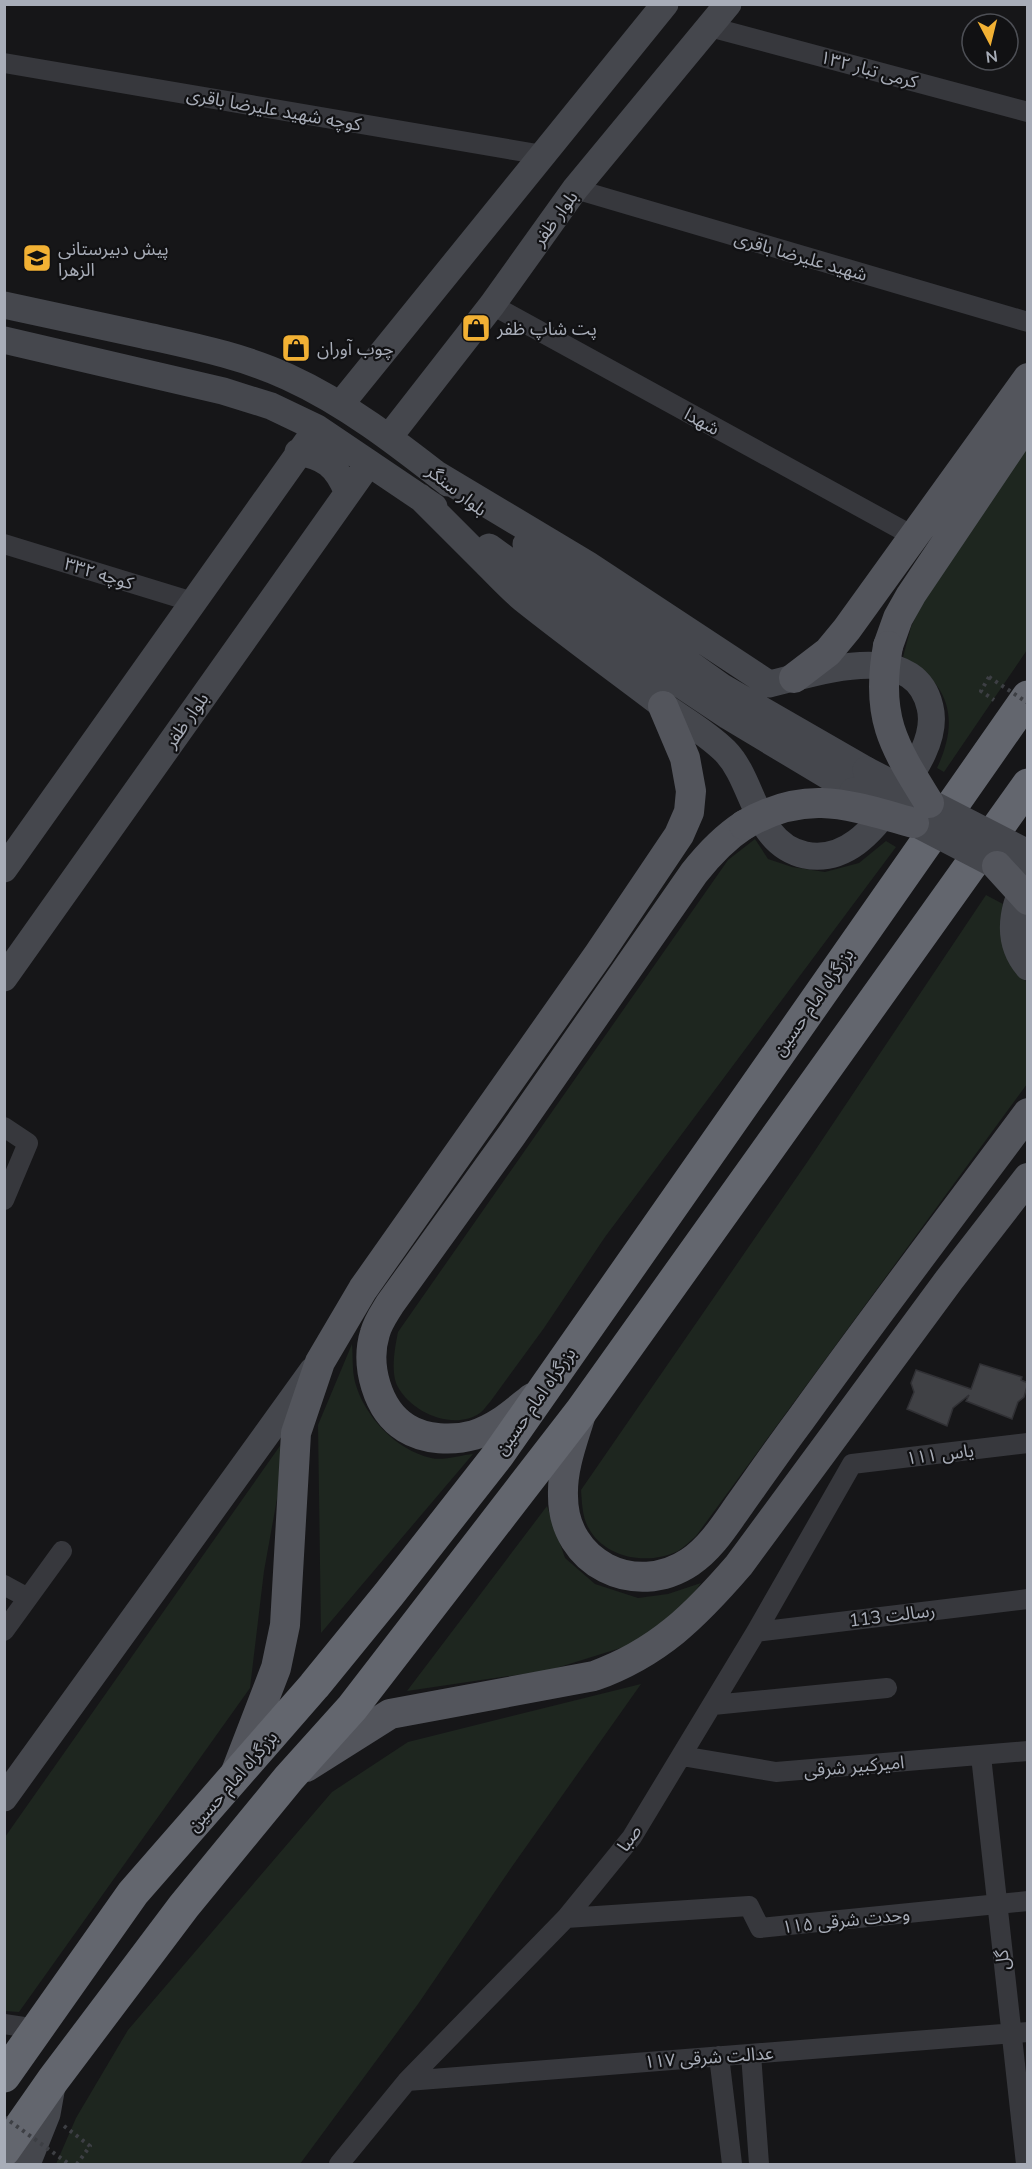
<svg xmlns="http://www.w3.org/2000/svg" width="1032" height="2169" font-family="Mulish,'Noto Sans Arabic',sans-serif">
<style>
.green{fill:#1e261f}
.building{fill:#404145;stroke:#303034;stroke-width:1.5}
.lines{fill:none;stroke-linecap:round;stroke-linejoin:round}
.path{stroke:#3d3f44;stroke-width:4;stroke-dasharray:3 4.5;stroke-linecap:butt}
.street{stroke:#37383d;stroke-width:20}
.secondary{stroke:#45474d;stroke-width:27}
.primary{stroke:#53555c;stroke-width:30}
.highway{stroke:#63666e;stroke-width:33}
.path-bridge{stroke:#3d3f44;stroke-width:4;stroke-dasharray:3 4.5;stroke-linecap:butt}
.secondary-bridge{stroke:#45474d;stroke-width:27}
.primary-bridge{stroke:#53555c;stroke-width:30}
.labels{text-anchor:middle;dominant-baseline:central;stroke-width:4.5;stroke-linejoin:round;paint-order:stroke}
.street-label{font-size:18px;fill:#a8adb8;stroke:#111113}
.poi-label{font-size:18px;fill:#a8adb8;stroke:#111113;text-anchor:start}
</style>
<rect width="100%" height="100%" fill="#161618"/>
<path class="green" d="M1027,445V650L944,772L937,768C960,719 950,684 903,657L911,627L923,601Z
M755,839L768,859L792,867L825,872L859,863L886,841L896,847L605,1237L544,1328L490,1402C487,1405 484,1410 480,1413C454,1431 412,1413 398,1387C390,1373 395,1347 398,1332L728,860Z
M986,895L1003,904C1000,928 1000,949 1015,968C1019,974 1022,979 1027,982V1084L696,1536C690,1541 684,1547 678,1551C647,1566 604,1558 588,1527C582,1516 582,1502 581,1490L808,1161Z
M352,1344C353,1356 352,1370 355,1382C364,1416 396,1450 431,1458C443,1461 461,1455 473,1454L321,1633L318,1425Z
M282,1443L284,1460L264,1571L250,1688L19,2012L5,2011V1837Z
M547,1506L565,1558L595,1584L638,1598L668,1594L701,1583L668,1628L627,1646L550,1670L407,1691Z
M641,1684L511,1868L418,2004L300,2164H56L76,2118L128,2030L332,1792L408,1742Z"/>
<path class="building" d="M980,1364L1022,1377L1021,1380L1028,1383L1024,1397L1018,1402L1012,1419L966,1401L969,1395L953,1408L947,1426L907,1409L914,1392L911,1383L916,1370L971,1389Z"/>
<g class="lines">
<path class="path" d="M989,677L981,691L994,700
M64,2126L90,2146L77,2164"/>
<path class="street" d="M710,27L1028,112
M4,63L543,155
M575,189L1028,322
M492,305L913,536
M4,544L193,602
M4,1127L28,1143L4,1200
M4,1585L28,1598
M4,1631L62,1551
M756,1632L1028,1599
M713,1705L887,1688
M682,1756L776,1772L1028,1751
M981,1756L1026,2164
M566,1918L749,1906L760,1928L1028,1901
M4,2024L37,2029
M751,2054L759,2164
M719,2056L732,2164
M407,2081L1028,2032
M339,2164L407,2081L566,1918L632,1837L756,1632L852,1464L1028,1443"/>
<path class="secondary" d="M4,305C51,315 97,325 143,335C192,346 243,356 288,377C347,404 398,444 448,483
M4,340L223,391L271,406L317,428L434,507
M340,405L665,4
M389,437L492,305L575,189L728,4
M298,452C325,457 336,465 347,491
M420,497C442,519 464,541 486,563C498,575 510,588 523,599C568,635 615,669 661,704C682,719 706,732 725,751C755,781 754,844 805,855C845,863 873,831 894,800C911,775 938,739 930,707C914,637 815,674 769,684L587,564L435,473
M526,544L569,578L722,687L866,770
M489,547L656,668L728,716L853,791
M4,869L317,428
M1028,877C1013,906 1005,940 1028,967
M4,978L369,463
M4,1798L313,1370
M27,2164L47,2114L52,2086"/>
<path class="primary" d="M888,646L898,618L911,595L1028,421
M794,678L828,652L847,629L1028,378
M532,1398C513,1413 497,1428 474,1435C453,1441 425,1440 406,1428C377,1410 365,1365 375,1333C378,1322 384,1314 390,1304L511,1136L694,873C709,854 724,838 744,825
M580,1417C572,1443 562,1469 563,1496C563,1563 635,1599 690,1562C711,1548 725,1525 740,1504C760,1476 780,1447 801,1419C875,1316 952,1215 1028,1113
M306,1767L390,1714L594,1676C658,1653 695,1616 739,1565L949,1280L1028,1178
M236,1772L276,1668L285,1625L296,1433L320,1362L363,1289L599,954L679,835L689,812L691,791L685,758L663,706"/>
<path class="highway" d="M4,2076L133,1893L314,1686L389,1594L498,1455L1028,697
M4,2150L53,2080L184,1906L289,1778L352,1708L582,1410L1028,785"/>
<path class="path-bridge" d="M989,677L1028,703
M4,2117L69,2164"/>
<path class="secondary-bridge" d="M866,770L1028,853
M853,791L1017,876"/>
<path class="primary-bridge" d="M888,646C875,717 893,745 929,803
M744,825C807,788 849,805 914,823
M997,866L1028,900"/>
</g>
<defs>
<g id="school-square" transform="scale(1.5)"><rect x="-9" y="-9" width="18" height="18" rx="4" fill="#f2b134" stroke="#111113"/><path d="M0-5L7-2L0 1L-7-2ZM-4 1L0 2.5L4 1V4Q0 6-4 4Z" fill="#111"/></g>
<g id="shop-square" transform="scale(1.5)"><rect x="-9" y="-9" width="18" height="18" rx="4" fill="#f2b134" stroke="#111113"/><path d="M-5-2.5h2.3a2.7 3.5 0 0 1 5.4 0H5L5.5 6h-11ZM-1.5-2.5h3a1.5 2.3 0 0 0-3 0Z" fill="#111"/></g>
</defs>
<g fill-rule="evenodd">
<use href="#school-square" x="37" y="258"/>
<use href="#shop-square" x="476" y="328"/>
<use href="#shop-square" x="296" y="348"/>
</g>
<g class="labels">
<g class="street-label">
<text transform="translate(869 69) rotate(15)">کرمی تبار ۱۳۲</text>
<text transform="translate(274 109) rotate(10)">کوچه شهید علیرضا باقری</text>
<text transform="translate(555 218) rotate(-54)">بلوار ظفر</text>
<text transform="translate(801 256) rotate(16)">شهید علیرضا باقری</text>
<text transform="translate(702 421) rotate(29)">شهدا</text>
<text transform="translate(457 490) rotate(38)">بلوار سنگر</text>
<text transform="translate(99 573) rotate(17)">کوچه ۳۳۲</text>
<text transform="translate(186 720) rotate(-55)">بلوار ظفر</text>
<text transform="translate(813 1002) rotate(-55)">بزرگراه امام حسین</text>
<text transform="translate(535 1401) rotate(-55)">بزرگراه امام حسین</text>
<text transform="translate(940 1454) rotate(-7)">یاس ۱۱۱</text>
<text transform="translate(892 1615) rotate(-7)">رسالت 113</text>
<text transform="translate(854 1766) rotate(-5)">امیرکبیر شرقی</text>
<text transform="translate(232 1781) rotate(-49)">بزرگراه امام حسین</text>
<text transform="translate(629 1838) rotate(-54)">صبا</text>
<text transform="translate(846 1920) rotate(-6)">۱۱۵ وحدت شرقی</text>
<text transform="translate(1002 1960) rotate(-96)">گل</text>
<text transform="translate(709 2057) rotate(-4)">۱۱۷ عدالت شرقی</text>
</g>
<g class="poi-label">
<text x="58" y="248">پیش دبیرستانی<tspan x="58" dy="21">الزهرا</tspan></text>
<text x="497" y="328">پت شاپ ظفر</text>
<text x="317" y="348">چوب آوران</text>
</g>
</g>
<rect width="1032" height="2169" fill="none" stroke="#a8adb8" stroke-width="12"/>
<g transform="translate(990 42) rotate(173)"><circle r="28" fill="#111113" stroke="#4d4f55" stroke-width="1.5"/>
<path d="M0-4.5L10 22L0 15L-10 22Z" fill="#f2b134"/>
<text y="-9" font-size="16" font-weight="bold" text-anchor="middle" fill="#a8adb8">N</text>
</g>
</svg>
